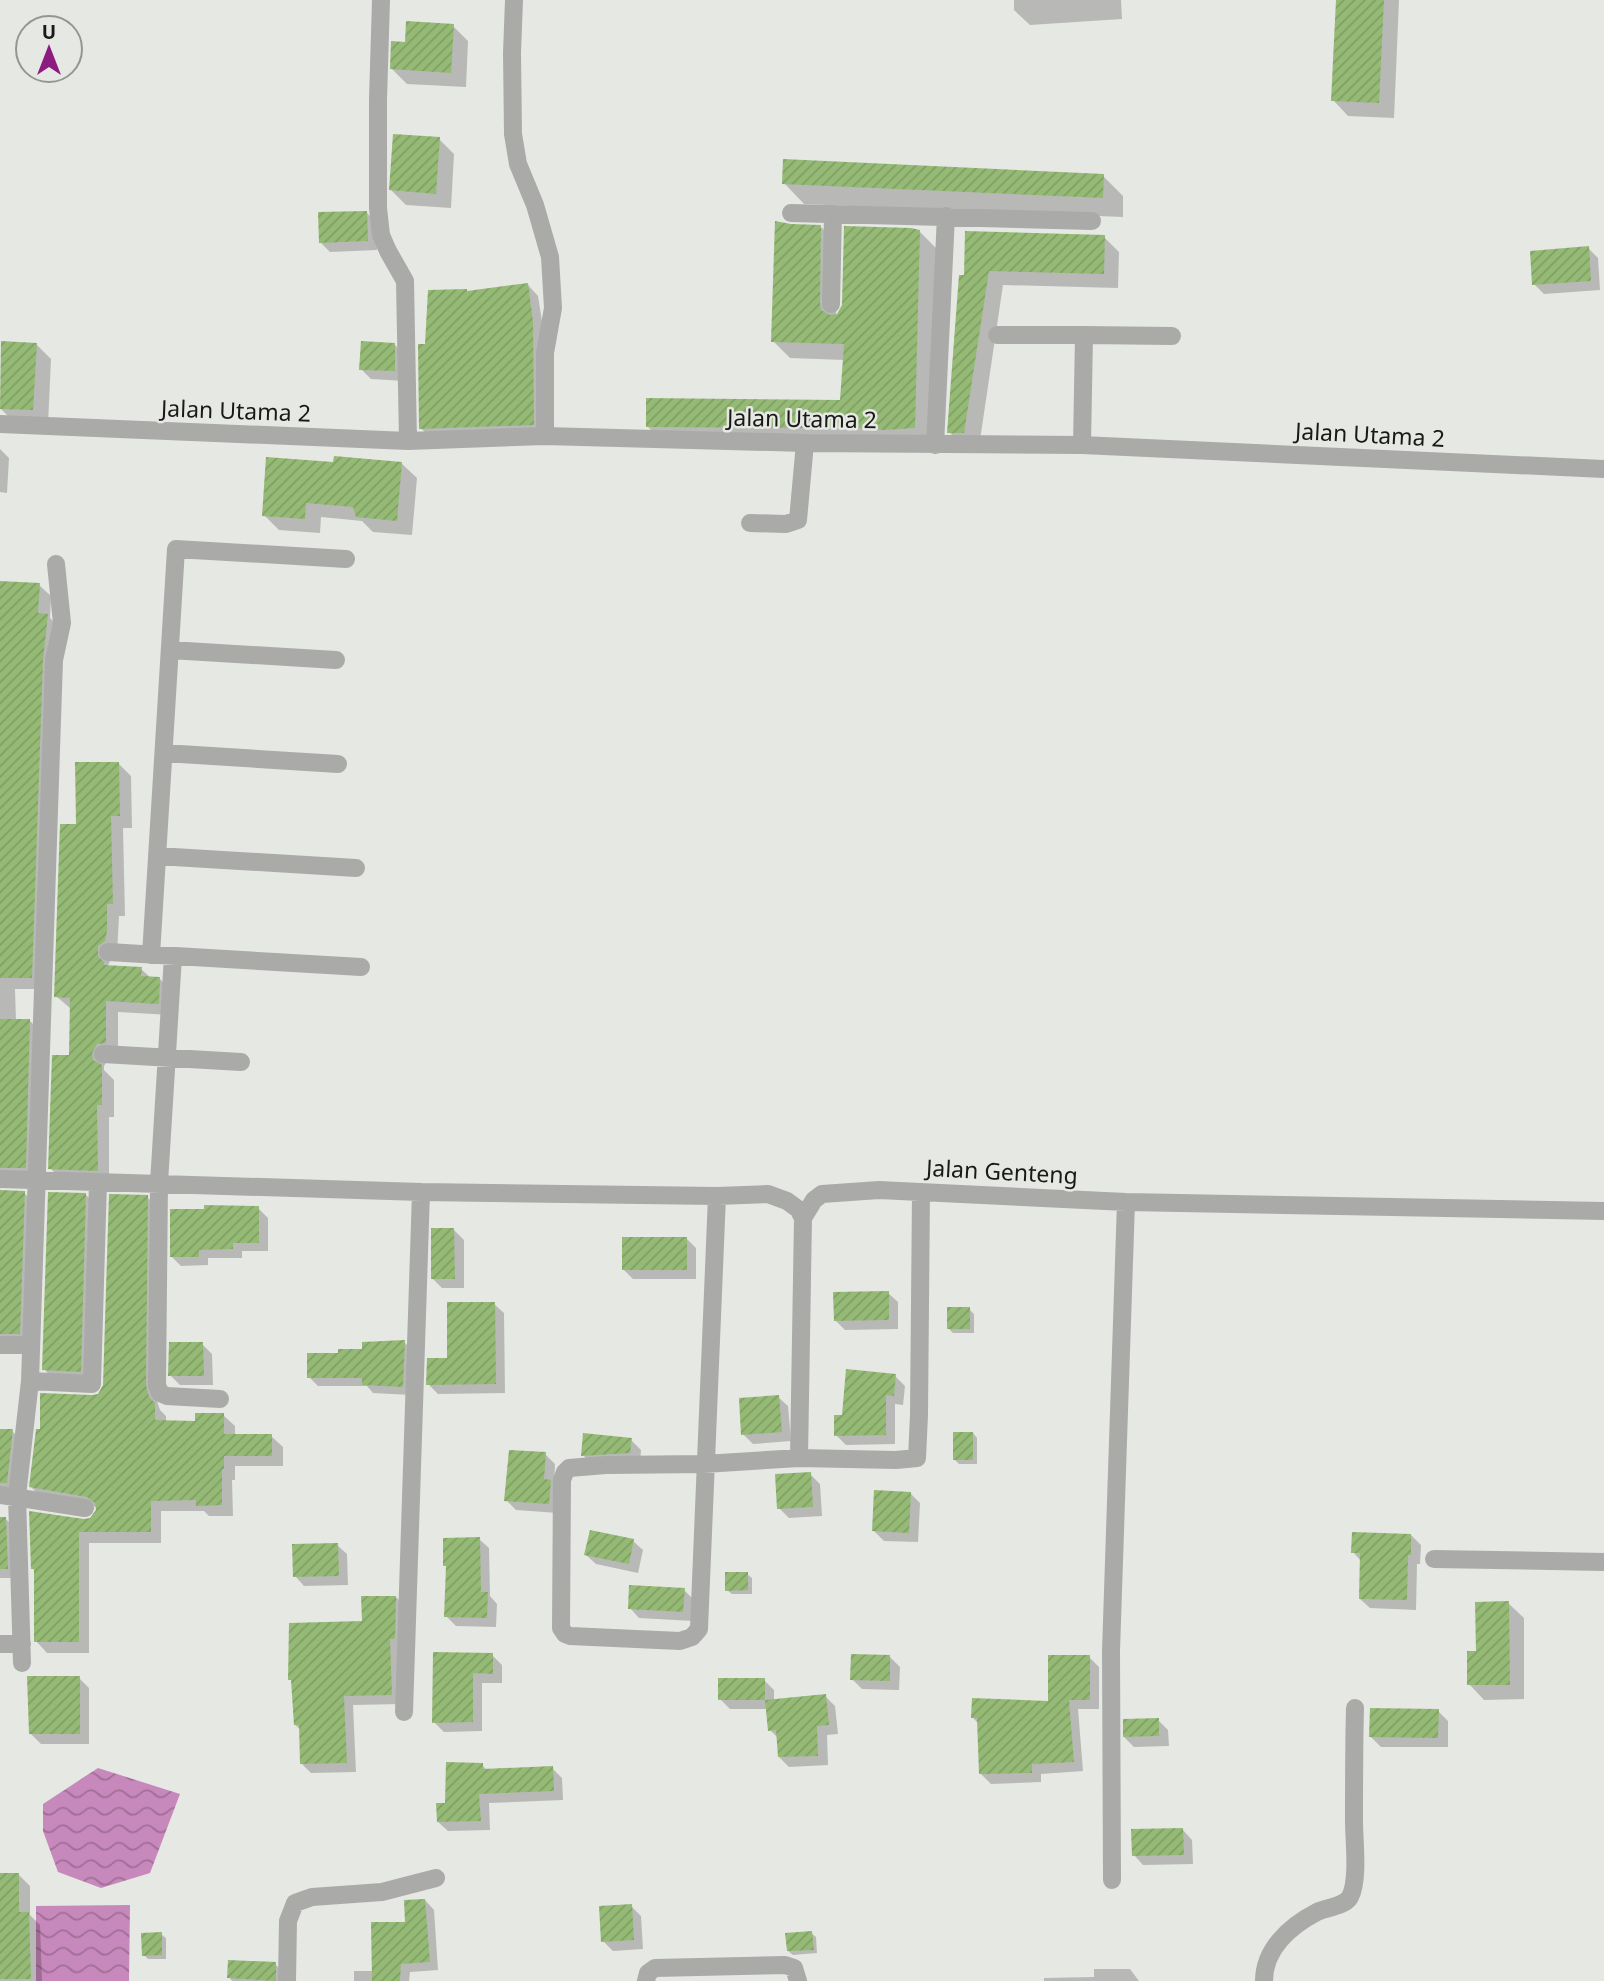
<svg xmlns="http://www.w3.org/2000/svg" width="1604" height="1981" font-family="'Noto Sans',sans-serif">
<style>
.water{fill:url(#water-waves)}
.shadow{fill:#0003}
.building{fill:url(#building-hatch)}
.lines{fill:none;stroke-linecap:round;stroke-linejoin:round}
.street{stroke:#aaaba9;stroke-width:18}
.labels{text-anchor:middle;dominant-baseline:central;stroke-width:5;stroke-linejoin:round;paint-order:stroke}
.street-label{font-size:23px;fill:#191a18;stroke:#e6e8e4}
</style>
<defs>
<pattern id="water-waves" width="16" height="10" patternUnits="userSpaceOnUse" patternTransform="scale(1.75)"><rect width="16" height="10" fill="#c788bb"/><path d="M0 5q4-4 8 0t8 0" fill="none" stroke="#a16e97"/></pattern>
<pattern id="building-hatch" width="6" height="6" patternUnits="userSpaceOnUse" patternTransform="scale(1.75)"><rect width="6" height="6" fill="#95ba75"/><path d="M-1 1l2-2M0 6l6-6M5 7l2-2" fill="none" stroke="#809f64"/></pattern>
</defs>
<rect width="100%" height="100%" fill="#e6e8e4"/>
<path class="water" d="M98,1768L180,1794L150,1873L101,1888L58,1872L43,1831V1804Z
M130,1905L129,1981H36V1906Z"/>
<path class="shadow" d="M1014,0H1121L1122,19L1030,25L1014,10Z
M1338,0H1399L1394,118L1348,116L1333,100Z
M453,26L468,41L466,87L407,84L392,69L407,44Z
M439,139L454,154L451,208L406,205L391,190Z
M1103,176L1123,196V217L804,204L784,183Z
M366,212L376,222L377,250L330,252L320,242Z
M821,227L838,244L836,318L919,231L937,249L932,444L664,443L647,426L842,402L844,360L790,358L773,341Z
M1104,237L1119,252L1118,288L1003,285L979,447H964L949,432L961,277Z
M1588,248L1598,258L1600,290L1544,294L1534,284Z
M527,284L538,296L544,334V436L432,440L421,428L427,346L468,292Z
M36,344L51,359L48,425L15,423L0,408Z
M394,344L404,354V381L371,379L361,369Z
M0,449L9,458L7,493L0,492Z
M401,463L417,478L412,535L373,532L362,521L321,517L320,533L279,530L264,515L335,464Z
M0,583L39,585L51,596L50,618L59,627L43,989H15L16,1021L29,1020L41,1032L37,1179L1,1185L0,1190Z
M118,763L131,776L132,828H123L125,916H119L117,954L111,958L108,966L141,969L151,978L160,979L172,992L171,1015L118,1012V1055L110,1056L104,1066V1070L114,1080V1117H109V1182L63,1181L50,1168L70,1057L71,1009L56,996L78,825Z
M0,1191L24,1193L36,1204L31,1344L0,1351Z
M86,1195L99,1208L94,1385L57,1383L44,1369Z
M147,1197L158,1208L156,1398L160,1410L166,1416V1422H197L223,1415L235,1426V1436H271L283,1447V1466H235V1480H232L233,1516H209L204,1511H161V1543H89V1653H47L36,1641V1572L32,1568L84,1521L96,1516L97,1507L43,1499L31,1487L105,1386Z
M258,1208L268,1218V1251H242V1258H208V1265L181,1266L171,1256Z
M454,1230L464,1240V1288H442L432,1278Z
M686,1238L696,1248V1279H633L623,1269Z
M888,1293L898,1302V1329L845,1330L835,1320Z
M494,1304L504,1313L505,1393L438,1394L428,1384Z
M969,1309L974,1314V1333H953L949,1329Z
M404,1342L413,1351L411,1395L373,1393L367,1386H318L309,1377L340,1355Z
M202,1344L212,1354L213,1385H180L170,1375Z
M895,1376L905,1386L903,1405L895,1404V1444L846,1445L836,1435L844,1416Z
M778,1397L788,1406L791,1441L753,1444L743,1434Z
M0,1431H12L24,1443L18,1494H0Z
M973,1433L977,1438V1464H959L955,1460Z
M631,1440L641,1450L640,1463L592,1465L583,1455Z
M545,1454L555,1464L554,1485L558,1513L516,1510L506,1500Z
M810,1474L820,1484L822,1516L789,1518L779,1508Z
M910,1493L920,1503L918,1542L884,1541L874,1531Z
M0,1519H6L15,1529L17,1578H0Z
M1411,1535L1421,1545L1420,1564H1417L1416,1610L1370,1608L1360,1599L1361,1561L1353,1552Z
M479,1539L489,1548L490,1596L497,1604L496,1627L456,1626L446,1616Z
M633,1541L643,1550L638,1573L596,1564L586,1555Z
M337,1545L347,1554L348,1585L304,1586L295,1576Z
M747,1574L752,1578V1594H732L727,1590Z
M684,1590L694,1600L693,1621L639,1618L630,1608Z
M396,1597L406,1607L401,1704L353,1705L356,1772L311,1773L301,1763V1730L295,1725L293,1682L290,1679Z
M1508,1603L1524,1618V1699L1484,1700L1469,1684L1478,1653Z
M435,1654L492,1655L502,1665V1683H482V1731L444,1732L434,1722Z
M890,1657L900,1667L899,1690L862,1689L852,1679Z
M1089,1657L1099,1667V1709H1078L1083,1771L1041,1774V1782L991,1784L981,1774L979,1724L973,1718L1050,1703Z
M79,1678L89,1688V1744H41L31,1734Z
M764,1680L774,1690V1701L825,1696L835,1706L838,1734L827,1735L828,1765L789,1767L779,1757L778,1738L770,1730L768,1709H730L720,1699Z
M1438,1711L1448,1721V1747H1381L1371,1737Z
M1158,1720L1168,1730L1169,1746L1134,1747L1124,1737Z
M482,1765L488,1771L552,1768L562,1778L563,1800L489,1803L490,1830L448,1831L438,1822L446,1805Z
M1183,1830L1192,1840L1193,1864L1143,1865L1134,1855Z
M0,1875H19L30,1886V1915L40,1925L42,1981H0Z
M425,1900L434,1910L438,1970L410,1972L409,1981H354V1971H374Z
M631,1906L641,1916L643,1949L613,1951L603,1941Z
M811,1933L816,1937L817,1953L793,1955L788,1951Z
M161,1934L166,1938V1959H148L144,1955Z
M275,1964L285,1974V1981H232L229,1977Z
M1094,1969H1130L1139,1981H1044V1978L1094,1977Z"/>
<path class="building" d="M1336,0H1384L1379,103L1331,101Z
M406,21L454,24L451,73L390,69L391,41L405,42Z
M393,134L440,137L436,194L389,190Z
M783,159L1104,174L1103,198L782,184Z
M367,211L368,241L319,243L318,212Z
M775,221L791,224L821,225L820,304L821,310L830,315L837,314L842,305L844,226L911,228L920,230L915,428L884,430L816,425V428L646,427V398L840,400L844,344L771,342Z
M965,231L1105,235L1104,274L989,271L964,433H947L959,275H964Z
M1589,246L1591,281L1532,285L1530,251Z
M528,283L533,322L534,425L419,429L418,344H425L428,290L467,289V291Z
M1,341L37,343L33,410L0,409Z
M361,341L395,343V371L359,370Z
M334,456L402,462L397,521L356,517L353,507L306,503L305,519L262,516L266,457L333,462Z
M0,581L40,583L38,613L48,614L43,660L32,978H0Z
M75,762H119L120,816H111L113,904H107V931L105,941L98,946V956L104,962V965L142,967L141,976L160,977L159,1004L106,1001V1043L97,1044L92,1053L93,1060L102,1065V1105H97L98,1171L48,1169L52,1055H69L70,998L54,997L60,824H76Z
M0,1019H30L26,1168H0Z
M0,1190L25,1191L20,1334H0Z
M48,1192L86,1193L81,1372L42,1370Z
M109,1194L148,1195L146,1385L149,1397L155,1403V1420L195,1421V1413H224V1434H272V1456H224V1469H222V1505L196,1506V1500L151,1501V1532H79V1642H34V1569H31L29,1511L84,1519L90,1518L96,1510L95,1503L87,1497L29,1487L36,1429H40V1393L92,1395L98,1394L103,1385Z
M204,1205L259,1206V1243H233V1249L199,1250V1257H170V1209H204Z
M431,1228H454L455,1279H431Z
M622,1237H687V1270H622Z
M889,1291V1320L834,1321L833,1292Z
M447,1302H495L496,1384L426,1385L427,1358H447Z
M947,1307H970V1329H947Z
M405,1340L403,1387L362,1385V1378H307V1353H338V1349H362V1342Z
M169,1342H203L204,1376H168Z
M846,1369L896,1374L894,1396L886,1395V1435L834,1436V1415H842Z
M779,1395L782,1432L741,1435L739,1398Z
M0,1429H13L7,1483H0Z
M953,1432H973V1460H953Z
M583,1433L632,1438L630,1453L581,1456Z
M509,1450L546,1452L544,1479L551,1480L549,1504L504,1501Z
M811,1472L813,1507L777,1509L775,1474Z
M874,1490L911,1492L909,1533L872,1531Z
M0,1517H6L8,1569H0Z
M590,1530L634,1539L629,1564L584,1555Z
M1352,1532L1411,1534V1555H1408L1407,1600L1359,1599L1360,1553H1351Z
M480,1537L481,1592H488L487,1618L444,1617L446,1566H443V1538Z
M338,1543L339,1576L293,1577L292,1544Z
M725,1572H748V1590L725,1591Z
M629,1585L685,1588L683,1612L628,1609Z
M361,1596H396L395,1639H390L392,1695L344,1696L347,1763L300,1764L299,1725H294L291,1680H288L289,1623L362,1621Z
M1509,1601L1510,1685H1467V1651H1476L1475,1602Z
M433,1652L493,1653V1674L473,1673V1722L432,1723Z
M851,1654L890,1655V1681L850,1680Z
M1048,1655H1090V1700H1069L1074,1762L1032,1764V1773L979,1774L977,1718H971L972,1698L1048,1701Z
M27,1676H80V1734H29Z
M718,1678H765V1700H718Z
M826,1694L829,1725L817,1726L818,1756L778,1757L776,1730L768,1731L765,1700Z
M1370,1708L1439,1709L1438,1738L1369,1737Z
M1159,1718V1736L1123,1737V1719Z
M446,1762L483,1763V1769L553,1766L554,1791L479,1794L481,1821L437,1822L436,1803H445Z
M1183,1828L1184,1855L1132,1856L1131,1829Z
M0,1873H19V1912H29L31,1979H0Z
M425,1899L430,1962L401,1964L400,1981H372L371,1922H405L404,1900Z
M632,1904L634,1940L601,1942L599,1906Z
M812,1931L814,1950L787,1951L785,1933Z
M162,1932V1955L142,1956L141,1933Z
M228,1960L276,1962V1981L227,1978Z"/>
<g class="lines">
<path class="street" d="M381,0L378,100V208L381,235L388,251L405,281L408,441
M514,0L512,53L513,134L518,164L535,205L550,257L553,308L545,353V436
M791,213L1092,221
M831,304L833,214
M997,335H1084
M0,424L408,441L545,436L805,443L1082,445L1604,469
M935,445L946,216
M1082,445L1084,335L1172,336
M750,523L786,524L798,520L805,443
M170,650L336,660
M164,753L338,764
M157,856L356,868
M108,952L361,967
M151,955L176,549L346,559
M173,956L159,1183L157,1385L160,1393L167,1396L220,1399
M103,1054L241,1062
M0,1179L421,1192L717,1196L768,1194L787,1201L798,1209L803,1218L814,1200L822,1194L879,1190L1126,1202L1604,1211
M717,1196L699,1629L692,1637L680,1641L570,1636L565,1634L561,1628L562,1480L565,1472L569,1468L606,1465L704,1464L799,1458L896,1460L917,1458L919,1415L921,1192
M0,1345H31
M30,1381L92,1384L98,1182
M799,1458L803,1218
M0,1495L85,1508
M1434,1559L1604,1562
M0,1644H22
M22,1663L17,1496L30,1381L54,660L62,623L56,564
M404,1712L421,1192
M1112,1880L1111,1651L1126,1202
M287,1981L288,1921L295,1903L312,1897L382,1892L436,1878
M646,1981L648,1973L655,1968L785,1965L794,1968L798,1981
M1264,1981C1264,1949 1290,1926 1317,1912C1327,1907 1344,1907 1350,1897C1359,1880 1354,1841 1354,1821C1354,1783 1354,1746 1355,1708"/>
</g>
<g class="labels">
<g class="street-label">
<text transform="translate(236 410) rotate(2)">Jalan Utama 2</text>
<text transform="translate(802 418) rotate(1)">Jalan Utama 2</text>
<text transform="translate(1370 434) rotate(3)">Jalan Utama 2</text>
<text transform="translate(1002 1171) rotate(3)">Jalan Genteng</text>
</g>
</g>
<g transform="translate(49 49)"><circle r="33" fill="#e6e8e4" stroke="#949692" stroke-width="2"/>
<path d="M0-5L12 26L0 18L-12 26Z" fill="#8c1c7f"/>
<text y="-10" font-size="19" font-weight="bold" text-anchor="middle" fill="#191a18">U</text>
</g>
</svg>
